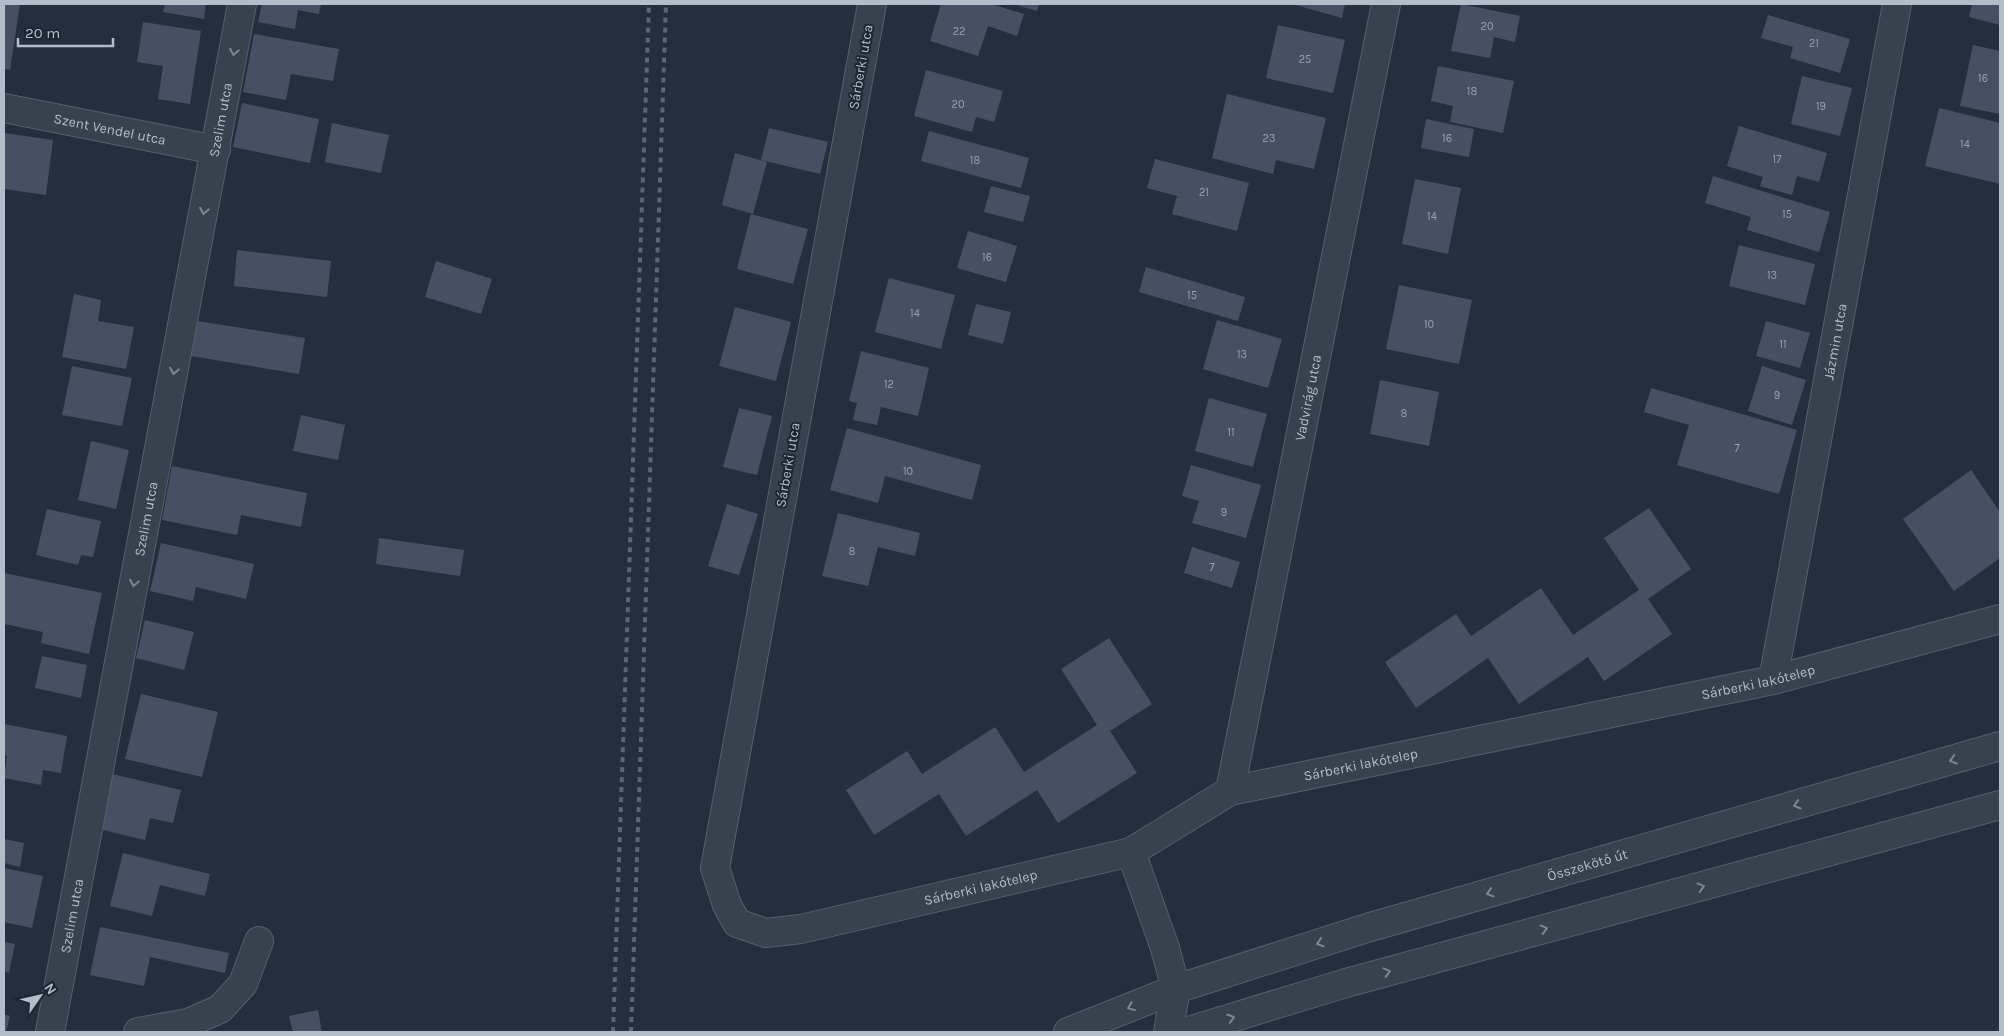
<svg xmlns="http://www.w3.org/2000/svg" width="2004" height="1036" font-family="Karla,sans-serif">
<style>
.building{fill:#455162}
.lines{fill:none;stroke-linecap:round;stroke-linejoin:round}
.minor-casing{stroke:#565f6c;stroke-width:30}
.minor{stroke:#38414e;stroke-width:28}
.rail{stroke:#5a6575;stroke-width:4;stroke-dasharray:5 5;stroke-linecap:butt}
.oneway{stroke:#7c8592}
.labels{text-anchor:middle;dominant-baseline:central;stroke-width:4;stroke-linejoin:round;paint-order:stroke}
.number-label{font-size:11px;fill:#98a1af}
.street-label{font-size:14px;fill:#b4bcc9;stroke:#1d2633}
</style>
<rect width="100%" height="100%" fill="#242f3e"/>
<path class="building" d="M4,4H20L10,70L4,69Z
M165,4H206L204,19L163,12Z
M262,4H321L319,14L298,10L295,29L258,22Z
M941,4H991L1024,14L1017,36L988,26L978,56L930,41Z
M1013,4H1039L1037,11Z
M1292,4H1345L1342,18Z
M1461,4L1520,16L1515,42L1494,37L1490,58L1451,51Z
M1972,4H2000V25L1969,17Z
M1768,15L1850,39L1840,73L1790,58L1793,47L1761,38Z
M143,22L201,31L190,104L158,99L163,66L137,62Z
M1278,25L1345,40L1333,93L1266,78Z
M254,34L339,49L333,81L291,74L286,100L243,92Z
M1973,45L2000,51V114L1960,106Z
M1438,66L1514,81L1503,133L1450,122L1453,106L1431,101Z
M926,70L1003,91L994,122L976,117L972,132L914,116Z
M1802,76L1852,88L1840,136L1791,124Z
M1227,94L1326,118L1314,169L1276,160L1273,174L1212,158Z
M242,103L319,119L310,163L233,147Z
M1939,108L2000,123V184L1925,166Z
M1426,119L1474,129L1469,157L1421,148Z
M332,123L389,135L381,173L325,162Z
M1739,126L1827,153L1819,182L1797,176L1792,195L1760,186L1763,177L1727,166Z
M769,128L828,142L820,174L761,160Z
M929,131L1029,158L1021,188L921,161Z
M4,133L53,140L46,195L4,189Z
M735,153L767,162L753,214L722,205Z
M1155,159L1249,183L1237,231L1172,214L1177,196L1147,188Z
M1713,176L1830,212L1819,252L1747,230L1751,217L1705,203Z
M1415,179L1461,188L1448,254L1402,244Z
M991,186L1030,196L1023,222L984,212Z
M751,214L808,229L793,284L737,269Z
M968,231L1017,246L1006,282L957,268Z
M1739,245L1815,264L1805,305L1729,286Z
M237,250L331,261L327,297L234,286Z
M436,261L492,279L481,314L425,297Z
M1146,267L1245,297L1238,321L1139,292Z
M889,278L955,295L941,349L875,332Z
M1399,285L1472,300L1459,364L1386,349Z
M74,294L101,300L98,321L134,327L126,369L62,357Z
M976,304L1011,312L1003,344L968,335Z
M735,307L791,322L776,381L719,366Z
M1217,320L1282,339L1268,388L1203,369Z
M197,321L305,338L299,374L191,356Z
M1766,321L1810,333L1800,368L1756,356Z
M861,351L929,368L918,416L881,407L877,425L853,420L857,403L849,401Z
M72,366L132,378L122,426L62,415Z
M1762,366L1806,380L1792,425L1748,411Z
M1380,380L1439,392L1429,446L1370,434Z
M1651,388L1797,430L1779,494L1677,465L1689,425L1644,412Z
M1209,398L1267,414L1253,467L1195,451Z
M739,408L772,416L757,475L723,467Z
M301,415L345,425L338,460L293,451Z
M847,428L981,465L972,500L885,476L878,503L830,490Z
M91,441L129,450L116,509L78,500Z
M1191,465L1261,485L1246,538L1192,523L1199,501L1182,496Z
M172,466L307,493L301,527L241,515L237,535L162,520Z
M1971,470L2000,512V558L1954,591L1903,519Z
M727,504L758,514L739,575L708,566Z
M1649,508L1691,569L1648,599L1672,634L1604,681L1588,657L1519,704L1488,658L1416,708L1385,662L1456,614L1471,636L1541,588L1573,635L1639,590L1604,538Z
M47,509L101,521L93,557L81,555L78,565L36,555Z
M838,513L920,533L915,556L878,547L868,586L822,576Z
M379,538L464,550L460,576L376,564Z
M161,543L254,564L246,599L196,587L193,601L150,591Z
M1192,547L1240,562L1232,588L1184,573Z
M4,573L102,593L89,654L41,643L43,632L4,624Z
M145,620L194,632L184,670L136,658Z
M1109,638L1152,704L1110,731L1137,773L1058,823L1037,790L966,836L939,794L874,835L846,790L907,751L922,774L995,727L1024,772L1097,725L1061,669Z
M42,656L87,665L81,698L35,688Z
M141,694L218,712L202,777L125,759Z
M4,724L67,736L61,773L43,770L41,785L4,778L7,756L4,755Z
M112,774L181,790L173,823L150,818L145,840L99,829Z
M4,839L24,843L20,867L4,863Z
M123,853L210,874L205,896L160,885L152,916L110,906Z
M4,868L43,876L32,928L4,922Z
M100,927L229,953L225,973L150,957L144,986L90,975Z
M4,942L15,944L9,973L4,971Z
M318,1010L322,1032H293L289,1016Z
M4,1014L10,1016L6,1032H4Z"/>
<g class="lines">
<g class="minor-casing">
<g id="minor">
<path id="s1" d="M872,4L715,868L727,905L737,923L766,933L801,929L1131,852L1230,791L1773,680L2000,619"/>
<path id="s2" d="M4,108L216,150"/>
<path id="s3" d="M1773,680L1897,4"/>
<path id="s4" d="M1230,791L1386,4"/>
<path d="M1131,852L1165,948L1176,989L1168,1032"/>
<path id="s5" d="M50,1032L242,4"/>
<path d="M138,1032L188,1023L220,1009L243,984L259,941"/>
<path id="s6" d="M1068,1032L1176,989L1367,928L2000,746"/>
<path d="M1185,1032L1346,983L2000,805"/>
</g>
</g>
<use href="#minor" class="minor"/>
<path class="rail" d="M613,1032L649,4
M631,1032L666,4"/>
</g>
<defs><path id="oneway-chevron" d="M-2-3.5L2.5 0L-2 3.5" fill="none" stroke-width="1.6" stroke-linecap="round" stroke-linejoin="round" transform="scale(1.25)"/></defs>
<g class="oneway">
<use href="#oneway-chevron" transform="translate(234 52) rotate(100)"/>
<use href="#oneway-chevron" transform="translate(204 211) rotate(101)"/>
<use href="#oneway-chevron" transform="translate(174 371) rotate(101)"/>
<use href="#oneway-chevron" transform="translate(134 583) rotate(101)"/>
<use href="#oneway-chevron" transform="translate(1953 760) rotate(164)"/>
<use href="#oneway-chevron" transform="translate(1797 805) rotate(164)"/>
<use href="#oneway-chevron" transform="translate(1701 887) rotate(-15)"/>
<use href="#oneway-chevron" transform="translate(1490 893) rotate(164)"/>
<use href="#oneway-chevron" transform="translate(1544 929) rotate(-15)"/>
<use href="#oneway-chevron" transform="translate(1320 943) rotate(162)"/>
<use href="#oneway-chevron" transform="translate(1387 972) rotate(-15)"/>
<use href="#oneway-chevron" transform="translate(1131 1007) rotate(158)"/>
<use href="#oneway-chevron" transform="translate(1231 1018) rotate(-17)"/>
</g>
<g class="labels">
<g class="number-label">
<text x="1487" y="26">20</text>
<text x="959" y="31">22</text>
<text x="1814" y="43">21</text>
<text x="1305" y="59">25</text>
<text x="1983" y="78">16</text>
<text x="1472" y="91">18</text>
<text x="958" y="104">20</text>
<text x="1821" y="106">19</text>
<text x="1269" y="138">23</text>
<text x="1447" y="138">16</text>
<text x="1965" y="144">14</text>
<text x="1777" y="159">17</text>
<text x="975" y="160">18</text>
<text x="1204" y="192">21</text>
<text x="1787" y="214">15</text>
<text x="1432" y="216">14</text>
<text x="987" y="257">16</text>
<text x="1772" y="275">13</text>
<text x="1192" y="295">15</text>
<text x="915" y="313">14</text>
<text x="1429" y="324">10</text>
<text x="1783" y="344">11</text>
<text x="1242" y="354">13</text>
<text x="889" y="384">12</text>
<text x="1777" y="395">9</text>
<text x="1404" y="413">8</text>
<text x="1231" y="432">11</text>
<text x="1737" y="448">7</text>
<text x="908" y="471">10</text>
<text x="1224" y="512">9</text>
<text x="852" y="551">8</text>
<text x="1212" y="567">7</text>
</g>
<g class="street-label">
<text transform="translate(861 67) rotate(-80)">Sárberki utca</text>
<text stroke="none"><textPath href="#s5" startOffset="928">Szelim utca</textPath></text>
<text stroke="none"><textPath href="#s2" startOffset="108">Szent Vendel utca</textPath></text>
<text stroke="none"><textPath href="#s3" startOffset="344">Jázmin utca</textPath></text>
<text stroke="none"><textPath href="#s4" startOffset="401">Vadvirág utca</textPath></text>
<text transform="translate(788 465) rotate(-80)">Sárberki utca</text>
<text stroke="none"><textPath href="#s5" startOffset="522">Szelim utca</textPath></text>
<text stroke="none"><textPath href="#s1" startOffset="1998">Sárberki lakótelep</textPath></text>
<text stroke="none"><textPath href="#s1" startOffset="1592">Sárberki lakótelep</textPath></text>
<text stroke="none"><textPath href="#s6" startOffset="546">Összekötő út</textPath></text>
<text stroke="none"><textPath href="#s1" startOffset="1188">Sárberki lakótelep</textPath></text>
<text stroke="none"><textPath href="#s5" startOffset="118">Szelim utca</textPath></text>
</g>
</g>
<rect width="2004" height="1036" fill="none" stroke="#b4bcc9" stroke-width="10"/>
<g transform="translate(40 996) rotate(56)" stroke="#1d2633" stroke-width="4" paint-order="stroke">
<path d="M0-4L9 19L0 12L-9 19Z" fill="#b4bcc9"/>
<text y="-8" font-size="14" font-weight="bold" text-anchor="middle" fill="#b4bcc9">N</text>
</g>
<path d="M18 38v8h95v-8" fill="none" stroke="#b4bcc9" stroke-width="2.5"/>
<text x="25" y="38" font-size="15" fill="#b4bcc9" stroke="#1d2633" stroke-width="4" paint-order="stroke">20 m</text>
</svg>
